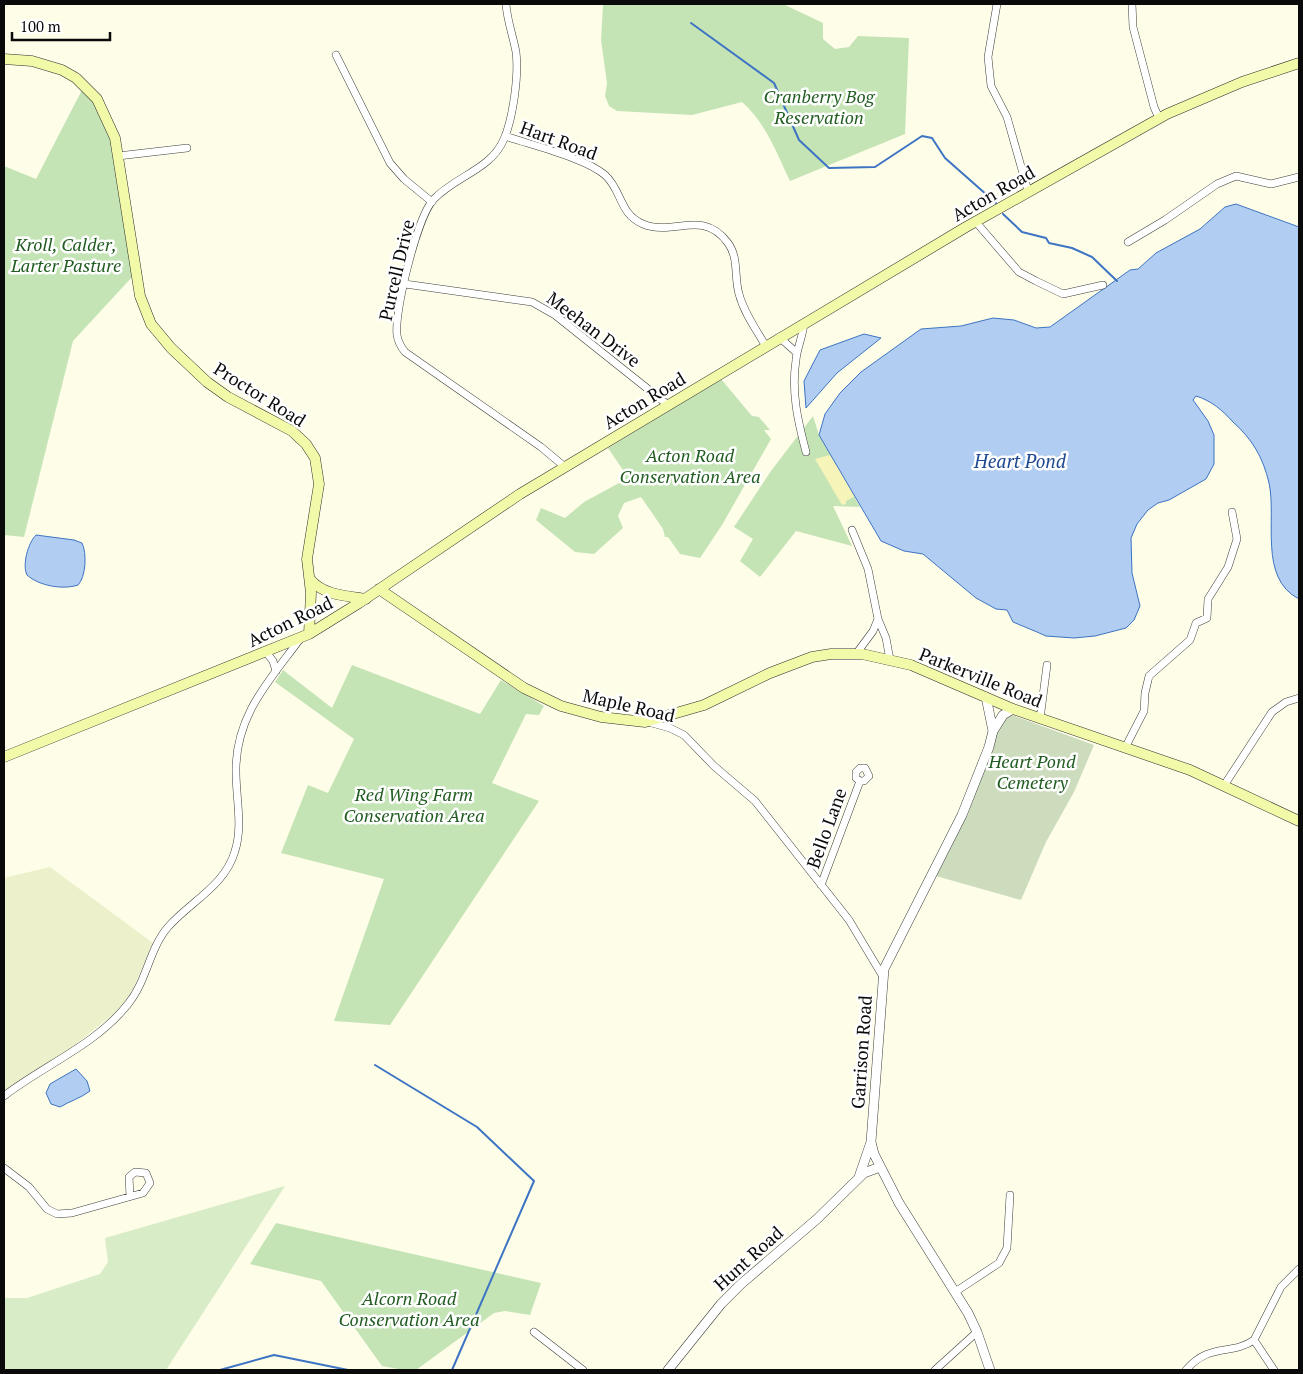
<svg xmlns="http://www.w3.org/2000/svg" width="1303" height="1374" font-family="'PT Serif',serif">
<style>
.farmland{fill:#edf1cb}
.green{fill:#c5e4b6}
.sand{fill:#f6f4b8}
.cemetery{fill:#ccdcbd}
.pitch{fill:#d8ecc7}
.water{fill:#b1cdf1;stroke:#3d74c3}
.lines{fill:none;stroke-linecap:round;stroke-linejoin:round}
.stream{stroke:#3d74c3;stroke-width:2}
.minor-casing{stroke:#3d3d3d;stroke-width:8}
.tertiary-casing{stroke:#3d3d3d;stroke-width:10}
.secondary-casing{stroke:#2c2c2c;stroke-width:11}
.minor{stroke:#fff;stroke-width:7}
.tertiary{stroke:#fff;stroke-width:9}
.secondary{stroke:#f2f9a8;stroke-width:10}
.labels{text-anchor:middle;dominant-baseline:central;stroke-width:5;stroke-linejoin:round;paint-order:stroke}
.park-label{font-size:18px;font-style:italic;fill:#215c20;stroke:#fff}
.street-label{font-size:18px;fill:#0a0a0a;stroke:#fff}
.water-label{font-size:19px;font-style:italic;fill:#1e4891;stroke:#fff}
</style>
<rect width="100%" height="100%" fill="#fefde8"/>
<path class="farmland" d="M50,867L153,943L133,989L121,1008L70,1049L4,1091V878Z"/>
<path class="green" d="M601,4H783L823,23V39L835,49L849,47L858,36L909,38L905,134L790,181C777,154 766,123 742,102L692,115L617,111L609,106L605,96L607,83L601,40L603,5Z
M83,88L94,101L113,140L133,276L73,341L24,537L4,535V166L36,179Z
M721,379L752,416L759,417L770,430H764L771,439L722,525L700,558L680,554L668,537H665L663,529L641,497L624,503L618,516L623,528L594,554L575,552L536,520L541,508L565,518L584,502L621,482L625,473L608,448Z
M813,416L819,435L860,507L833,506L852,546L796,531L760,577L740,561L753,539L734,527L771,471Z
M352,665L480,714L501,680L544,706L539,715L526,714L492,783L539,801L390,1025L334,1021L384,879L281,853L308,785L328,793L354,739L275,682L283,670L332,708Z
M276,1223L541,1283L530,1315L505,1311L494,1313L416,1370H403L382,1366L321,1281L250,1264Z"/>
<path class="sand" d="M830,455L855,496L846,501V504L842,505L815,459Z"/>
<path class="cemetery" d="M1012,715L1094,745L1074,792L1046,842L1021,900L936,876L972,802L998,730L1005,718Z"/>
<path class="pitch" d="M285,1186L166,1370H4V1298H27L100,1274L108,1262L105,1238Z"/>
<path class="water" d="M1236,204L1299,227V599C1258,578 1277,519 1269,483C1263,457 1252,439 1233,422C1222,410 1212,401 1196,396L1193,400L1208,421L1214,435V464L1206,479L1169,500L1158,503L1148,510L1137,524L1131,538L1132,573L1140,606L1134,620L1126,628L1095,636L1074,638L1046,636L1037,632L1013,622L1007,610L996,609L976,598L923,554L904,551L881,541L819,435L825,414L840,393L861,372L921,329L961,326L993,318L1014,320L1036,328L1050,327L1130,270L1138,269L1156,253L1200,229L1225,207Z
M864,334L881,338L837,373L806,408L804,381L820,350Z
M36,535L74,540L82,543C87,553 86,577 78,585C63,590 39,586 27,575C22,565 28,543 36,535Z
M76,1069L87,1081L90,1091C81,1098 70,1101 60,1107L51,1104L46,1093L50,1084Z"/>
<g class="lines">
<path class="stream" d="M691,23L774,83L799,140L829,168L875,167L922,136L932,138L945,158L996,203
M1003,214L1022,232L1046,238L1049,243L1072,248L1092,257L1117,281
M375,1065L477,1127L534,1181L452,1370
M108,1370H120
M220,1370L274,1355L348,1370"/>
<g class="minor-casing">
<path id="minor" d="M506,4C507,20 513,36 516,52C519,75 513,118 504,139C491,170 455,176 433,200C417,218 394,312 397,335C398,342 401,347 405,352L541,447L565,467
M997,4L988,57L991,86L1007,117L1028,191
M1132,4L1133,27L1154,107L1159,118
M336,55L390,163L404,179L432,202
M505,136C531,145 586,158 605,175C622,190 619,214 643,224C674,237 702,208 728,243C739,258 734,277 739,294C744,313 756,329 765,345
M118,156L187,148
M975,221L1019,272L1036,281L1063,294L1103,285
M1128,242L1165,220L1217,184L1236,176L1271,184L1299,177
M405,284L532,302L555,315L668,405
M804,323C803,336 797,348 796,360C791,392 798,422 806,452
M779,337L797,353
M852,530L868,569L878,619L886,638L890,660
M266,652L273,661L276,671
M856,654L873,631L878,619
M1040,719L1047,665
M648,722L670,728L684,735L714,766L755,801L849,920L882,975
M1125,748L1144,711L1145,693L1149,676L1190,640L1196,623L1207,618L1208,599L1228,567L1237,539L1232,512
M1225,784L1272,712L1286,702L1299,698
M821,885L860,781H864L869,776L865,768H860L856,772V778L860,781
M4,1096C44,1065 96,1045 128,1004C147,981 149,949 168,927C191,901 225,886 235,851C243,826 236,798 236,772C235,716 269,681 300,639
M4,1168L29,1187L47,1209L57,1214L72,1213L143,1193L150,1183L146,1173L135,1172L129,1177L130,1196
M955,1292L999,1263L1007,1248L1010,1195
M534,1332L583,1370
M1254,1340L1274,1370
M935,1370L977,1332
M1186,1370C1210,1342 1231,1356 1254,1340L1281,1287L1299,1269"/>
</g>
<g class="tertiary-casing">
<path id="tertiary" d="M986,697L993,731L989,747L962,815L884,969L871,1142L874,1154L899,1203L968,1313L977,1332L990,1370
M993,731L1003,715L1013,709
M859,1177L871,1142
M668,1370L721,1304L741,1284L817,1219L864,1173L880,1167"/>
</g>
<g class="secondary-casing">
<path id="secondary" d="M4,59L32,61L62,70L76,78L97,99L115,138L140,296L151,324L171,348L207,382L228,397L292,431L306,444L315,458L319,484L307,559L311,593L309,634
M310,579C322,595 347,596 366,599
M379,589L524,688L561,706L601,717L645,722L704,705L770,673L812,657L831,654H862L911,665L1013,709L1190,770L1299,821
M4,757L309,634L359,603L520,494L966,227L1167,114L1242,82L1299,63"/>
</g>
<use href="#minor" class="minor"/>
<use href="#tertiary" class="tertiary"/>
<use href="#secondary" class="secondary"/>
</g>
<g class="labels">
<g class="park-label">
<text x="819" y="96">Cranberry Bog<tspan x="819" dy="21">Reservation</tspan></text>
<text x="66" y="244">Kroll, Calder,<tspan x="66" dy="21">Larter Pasture</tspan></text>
<text x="690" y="455">Acton Road<tspan x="690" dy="21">Conservation Area</tspan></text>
<text x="1032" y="761">Heart Pond<tspan x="1032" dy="21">Cemetery</tspan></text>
<text x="414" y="794">Red Wing Farm<tspan x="414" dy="21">Conservation Area</tspan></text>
<text x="409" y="1298">Alcorn Road<tspan x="409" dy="21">Conservation Area</tspan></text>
</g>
<g class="street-label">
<text transform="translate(559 140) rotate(20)">Hart Road</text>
<text transform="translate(993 193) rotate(-30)">Acton Road</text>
<text transform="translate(396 270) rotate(-77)">Purcell Drive</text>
<text transform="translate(594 329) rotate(37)">Meehan Drive</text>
<text transform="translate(260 394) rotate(32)">Proctor Road</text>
<text transform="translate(644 400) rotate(-31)">Acton Road</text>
<text transform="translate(290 621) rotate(-26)">Acton Road</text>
<text transform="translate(981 677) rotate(22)">Parkerville Road</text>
<text transform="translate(629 705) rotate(13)">Maple Road</text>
<text transform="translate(826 828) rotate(-70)">Bello Lane</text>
<text transform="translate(861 1052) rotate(-86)">Garrison Road</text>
<text transform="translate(748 1258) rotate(-42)">Hunt Road</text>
</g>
<g class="water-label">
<text x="1020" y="460">Heart Pond</text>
</g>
</g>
<rect width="1303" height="1374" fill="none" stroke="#0a0a0a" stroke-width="10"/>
<path d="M12 32v8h98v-8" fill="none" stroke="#0a0a0a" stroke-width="2.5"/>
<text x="20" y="32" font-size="15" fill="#0a0a0a" stroke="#ffffff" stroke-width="4" paint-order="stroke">100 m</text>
</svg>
